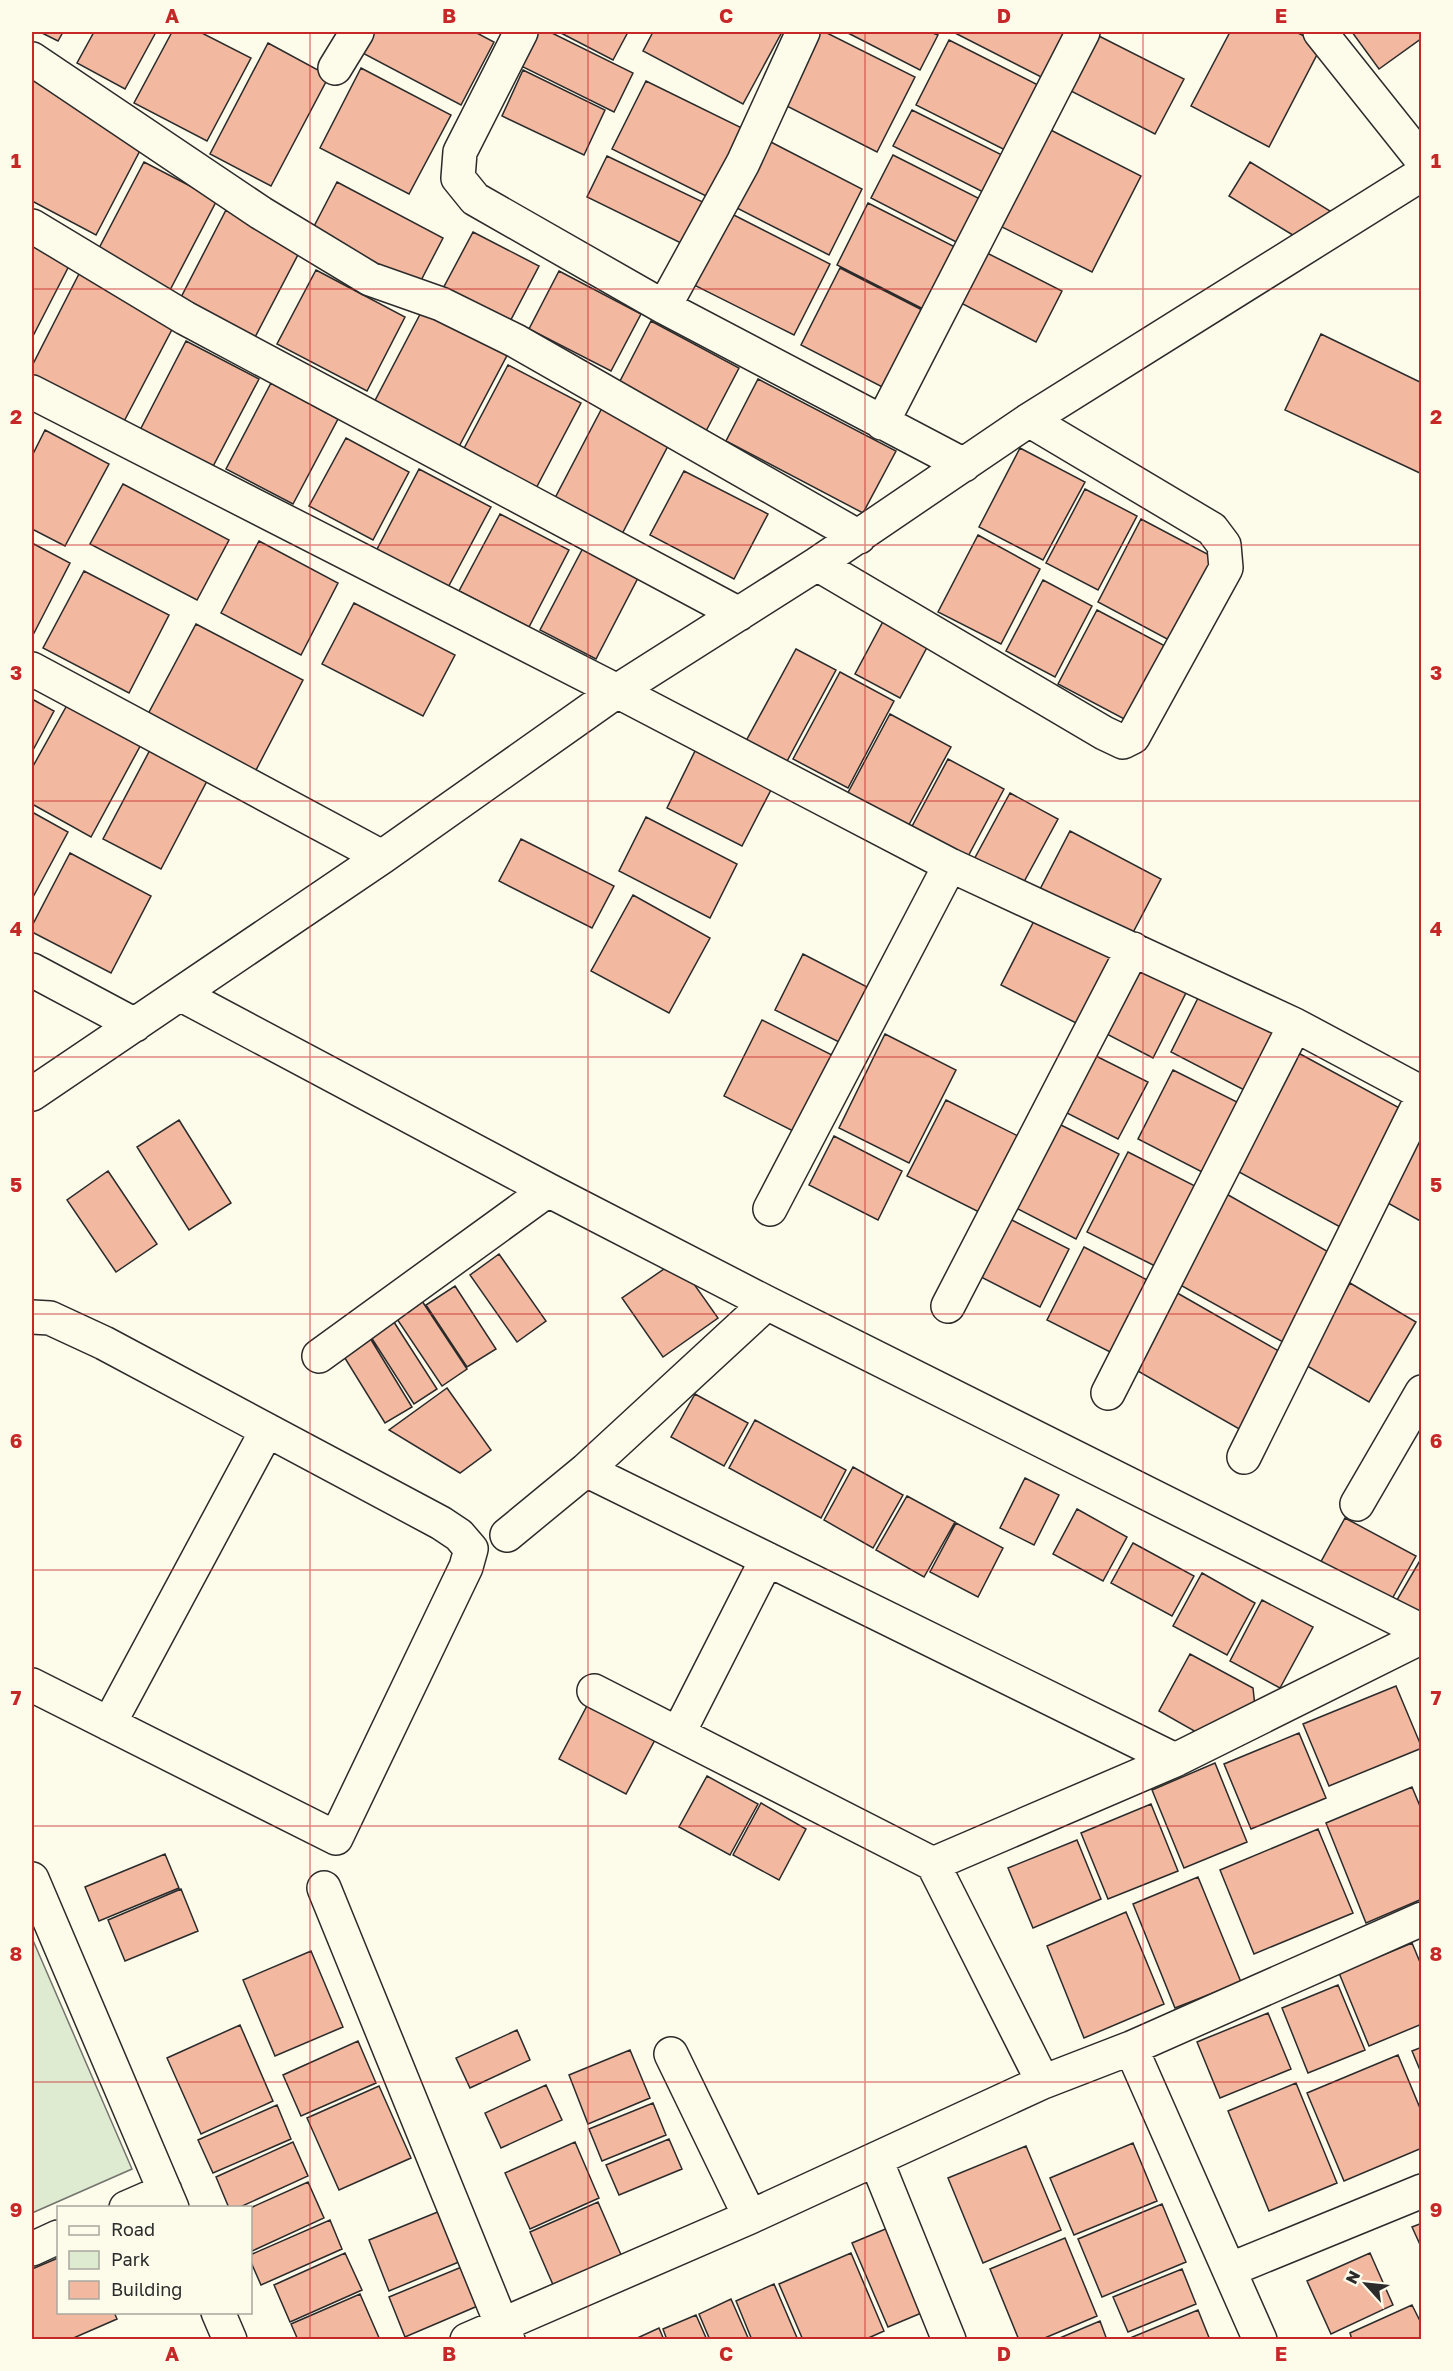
<svg xmlns="http://www.w3.org/2000/svg" width="1453" height="2371" font-family="'Golos Text',sans-serif">
<style>
.green{fill:#deebd1;stroke:#74746e;stroke-width:1.5}
.building{fill:#f2b8a0;stroke:#2b2b2b;stroke-width:1.5}
.lines{fill:none;stroke-linecap:round;stroke-linejoin:round}
.minor-casing{stroke:#2b2b2b;stroke-width:36}
.minor{stroke:#fdfbea;stroke-width:33}
.grid{fill:none;stroke:#c62828;stroke-width:1.5;stroke-opacity:0.55}
.neatline{fill:none;stroke:#c62828;stroke-width:2}
.grid-label{font-size:20px;text-anchor:middle;font-weight:bold;fill:#c62828}
</style>
<rect width="100%" height="100%" fill="#fdfbea"/>
<path class="green" d="M32,1938L132,2169L32,2213Z"/>
<path class="building" d="M40,32H63L58,41Z
M94,32H156L125,89L77,63Z
M172,32H200L251,58L207,141L134,103Z
M365,32H475L494,42L461,105L355,49Z
M528,32H550L633,73L614,112L513,62Z
M559,32H628L613,60Z
M653,32H782L743,104L643,51Z
M810,32H825L915,77L877,152L775,100Z
M846,32H930L938,35L920,70Z
M956,32H1077L1051,82L955,33Z
M1230,32H1296L1322,45L1269,147L1191,106Z
M1352,32H1422V38L1379,69Z
M1093,33L1184,79L1155,134L1065,88Z
M949,40L1044,88L1011,153L916,105Z
M268,43L329,76L271,186L210,154Z
M361,68L451,115L409,194L320,148Z
M523,70L605,110L584,155L502,116Z
M32,79L146,139L96,235L32,201Z
M646,81L750,132L716,201L612,149Z
M912,110L1004,156L985,193L893,146Z
M1039,124L1141,176L1092,272L990,221Z
M765,139L862,189L829,255L731,205Z
M893,155L986,202L964,246L871,198Z
M607,156L709,205L689,247L587,197Z
M144,162L217,200L169,292L96,254Z
M1250,162L1335,214L1301,240L1229,196Z
M337,182L443,238L415,292L309,236Z
M868,203L959,249L927,311L837,265Z
M722,209L830,264L794,335L686,281Z
M226,210L301,249L251,345L176,307Z
M473,232L539,266L505,331L439,296Z
M32,239L72,260L32,338Z
M985,252L1062,291L1036,342L959,302Z
M82,268L178,318L120,429L32,382V366Z
M840,268L930,314L890,391L801,345Z
M316,270L405,317L367,391L277,344Z
M559,271L641,314L611,371L529,329Z
M427,301L512,346L454,456L369,412Z
M651,321L739,368L706,431L618,385Z
M1321,334L1422,383V474L1285,410Z
M186,341L259,379L210,472L138,434Z
M508,365L581,403L533,494L460,456Z
M758,379L896,451L863,513L726,441Z
M271,383L338,419L293,504L226,469Z
M602,408L669,444L622,534L555,498Z
M45,430L109,464L65,546L32,529V456Z
M346,438L409,472L373,540L309,506Z
M1020,448L1085,482L1043,560L979,527Z
M419,469L491,507L445,593L374,555Z
M684,471L768,514L734,579L650,535Z
M123,484L229,540L197,600L90,544Z
M1085,489L1137,516L1098,590L1046,563Z
M500,514L569,550L529,627L459,591Z
M1141,519L1213,557L1169,640L1098,602Z
M978,535L1040,569L1001,644L938,612Z
M259,541L338,583L301,655L221,613Z
M32,543L70,563L32,637Z
M583,548L639,576L596,659L540,630Z
M84,571L169,615L129,693L43,648Z
M1043,580L1092,606L1055,677L1006,651Z
M354,603L455,655L423,716L322,664Z
M1097,610L1167,647L1128,721L1058,684Z
M887,614L932,638L900,698L855,674Z
M196,624L303,680L255,772L147,716Z
M796,649L836,670L786,763L746,741Z
M840,672L894,701L848,788L793,759Z
M71,698L144,739L91,837L32,804V768Z
M32,699L54,711L32,752Z
M890,714L951,747L905,832L844,800Z
M697,747L773,786L742,846L667,808Z
M151,748L208,779L161,869L103,839Z
M948,759L1004,789L965,862L909,832Z
M1010,793L1058,819L1019,891L971,865Z
M32,812L68,832L32,899Z
M646,817L737,864L710,918L619,871Z
M1070,831L1161,879L1127,944L1036,897Z
M521,839L614,886L592,928L499,881Z
M70,853L151,896L111,973L32,932V926Z
M633,895L710,938L669,1013L591,971Z
M1035,919L1120,962L1086,1028L1001,985Z
M1135,953L1192,981L1153,1058L1097,1029Z
M803,954L875,991L847,1046L775,1010Z
M1203,988L1283,1028L1250,1093L1171,1052Z
M762,1020L836,1057L797,1133L724,1096Z
M885,1034L956,1070L909,1163L839,1128Z
M1291,1049L1405,1111L1342,1228L1228,1166Z
M1090,1053L1148,1082L1118,1139L1061,1110Z
M1173,1070L1239,1103L1204,1173L1138,1139Z
M946,1100L1026,1140L987,1216L907,1176Z
M1422,1115V1222L1377,1197Z
M179,1120L231,1203L189,1230L137,1147Z
M1059,1124L1119,1154L1076,1239L1016,1208Z
M834,1136L902,1171L878,1220L809,1185Z
M1128,1152L1197,1187L1157,1267L1087,1232Z
M108,1171L157,1244L116,1272L67,1200Z
M1223,1192L1332,1254L1283,1342L1173,1281Z
M1008,1218L1069,1249L1040,1307L979,1276Z
M1084,1247L1155,1284L1118,1356L1047,1320Z
M499,1254L546,1321L517,1342L470,1275Z
M677,1260L718,1318L663,1357L622,1298Z
M1350,1283L1416,1322L1369,1402L1302,1363Z
M455,1286L496,1349L467,1367L426,1305Z
M1172,1290L1284,1354L1241,1430L1129,1366Z
M422,1301L467,1369L442,1386L397,1319Z
M392,1319L437,1389L414,1404L369,1334Z
M370,1338L412,1407L385,1423L343,1355Z
M447,1388L491,1450L460,1473L389,1430Z
M695,1394L748,1423L724,1466L671,1437Z
M755,1420L846,1470L821,1518L729,1468Z
M853,1467L903,1495L873,1548L824,1520Z
M1025,1478L1059,1495L1034,1545L1000,1528Z
M907,1496L955,1522L924,1577L876,1550Z
M1077,1509L1127,1537L1103,1581L1053,1554Z
M1345,1518L1416,1556L1388,1606L1318,1567Z
M956,1523L1003,1548L978,1597L930,1572Z
M1133,1543L1194,1576L1172,1616L1111,1583Z
M1422,1557V1620L1394,1605Z
M1202,1573L1255,1603L1227,1655L1173,1626Z
M1262,1600L1313,1627L1280,1688L1230,1661Z
M1190,1654L1253,1688L1256,1716L1196,1732L1159,1711Z
M1396,1686L1422,1748L1329,1786L1303,1724Z
M589,1702L656,1738L626,1794L559,1759Z
M1299,1733L1326,1798L1251,1829L1224,1764Z
M1215,1763L1247,1842L1184,1868L1152,1790Z
M707,1776L758,1804L730,1855L679,1827Z
M1412,1787L1422,1811V1899L1366,1923L1326,1823Z
M761,1803L806,1829L779,1880L733,1855Z
M1151,1804L1178,1871L1108,1899L1081,1833Z
M1318,1829L1353,1913L1254,1954L1220,1870Z
M1077,1840L1101,1899L1033,1928L1008,1868Z
M165,1854L179,1888L99,1921L85,1887Z
M1198,1877L1241,1982L1175,2008L1133,1904Z
M181,1889L198,1931L125,1961L108,1920Z
M1126,1912L1164,2004L1084,2038L1047,1946Z
M1412,1943L1422,1967V2024L1369,2046L1339,1973Z
M311,1951L343,2027L275,2056L243,1980Z
M1338,1985L1365,2050L1308,2073L1282,2008Z
M1268,2013L1291,2069L1220,2098L1197,2042Z
M240,2025L273,2101L201,2134L167,2058Z
M517,2030L530,2060L470,2088L456,2058Z
M358,2041L376,2083L301,2116L283,2075Z
M1422,2047V2075L1412,2051Z
M630,2050L650,2098L588,2124L569,2075Z
M1398,2055L1422,2113V2148L1344,2181L1307,2093Z
M1296,2083L1337,2183L1269,2211L1228,2111Z
M546,2085L562,2120L501,2148L485,2113Z
M379,2086L411,2158L339,2190L307,2118Z
M653,2103L666,2135L602,2161L589,2129Z
M277,2105L291,2139L213,2173L198,2140Z
M669,2139L682,2169L619,2195L606,2165Z
M293,2142L308,2176L238,2208H229L216,2177Z
M575,2142L599,2198L530,2229L505,2173Z
M1133,2143L1157,2201L1074,2235L1050,2178Z
M1026,2146L1061,2230L983,2263L948,2178Z
M308,2182L324,2218L250,2252V2208Z
M598,2202L622,2257L554,2287L530,2232Z
M1162,2204L1186,2262L1102,2297L1078,2239Z
M445,2209L466,2259L389,2291L369,2240Z
M330,2220L342,2249L261,2285L250,2260V2255Z
M1422,2223V2249L1412,2227Z
M895,2225L931,2309L888,2327L852,2243Z
M1065,2238L1097,2316L1040,2340H1019L990,2269Z
M345,2253L362,2290L290,2322L274,2285Z
M851,2253L884,2331L864,2340H803L779,2284Z
M1370,2253L1393,2305L1331,2334L1307,2281Z
M58,2258V2312H114L117,2319L69,2340H32V2269Z
M464,2266L480,2305L405,2337L389,2297Z
M1182,2269L1196,2304L1128,2332L1113,2297Z
M774,2284L798,2340H752L736,2301Z
M360,2294L380,2340H298L291,2324Z
M731,2299L749,2340H710L699,2314Z
M1412,2305L1422,2325V2340H1352L1350,2333Z
M1198,2310L1210,2340H1130V2338Z
M696,2315L707,2340H667L663,2329Z
M1100,2321L1107,2340H1055Z
M659,2328L664,2340H633Z"/>
<g class="lines">
<g class="minor-casing">
<path id="minor" d="M521,32L460,152L458,178L475,199L664,307L964,465
M1320,32L1422,160
M32,59L261,213L370,279L441,304L516,341L859,537
M335,68L357,32
M32,226L185,318L739,614
M664,307L743,163L803,32
M32,392L617,691L950,865L1295,1025L1422,1093
M882,423L1083,32
M817,564L1104,733L1123,742L1133,737L1226,568L1224,545L1212,529L1029,420
M32,669L382,857
M32,970L135,1025
M180,994L548,1190L767,1303L1422,1631
M32,1094L382,857L617,691L817,564L1029,420L1422,174
M770,1209L950,865
M948,1306L1133,949
M32,1317L50,1318L104,1343L441,1523L459,1535L471,1549L466,1567L336,1838L32,1685
M319,1356L548,1190
M1108,1393L1295,1025
M1244,1457L1422,1098
M586,1470L1175,1760
M1357,1504L1422,1392
M507,1535L586,1470L767,1303
M594,1691L933,1864L1043,2082
M109,1724L267,1430
M678,1734L767,1559
M933,1864L1175,1760L1422,1637
M32,1879L172,2208
M324,1888L508,2340
M1131,2048L1260,2340
M671,2054L750,2217
M876,2160L949,2340
M126,2208L165,2191
M32,2249L58,2237
M1229,2270L1422,2191
M218,2312L230,2340
M467,2340L750,2217L1043,2082L1131,2048L1422,1919"/>
</g>
<use href="#minor" class="minor"/>
</g>
<path class="grid" d="M310,32V2340M588,32V2340M865,32V2340M1143,32V2340M32,289H1422M32,545H1422M32,801H1422M32,1057H1422M32,1314H1422M32,1570H1422M32,1826H1422M32,2082H1422"/>
<rect width="1453" height="2371" fill="none" stroke="#fdfbea" stroke-width="66"/>
<rect x="57" y="2206" width="195" height="108" fill="#fdfbea" stroke="#a9a89e" stroke-width="1.5"/>
<rect x="69" y="2226" width="30" height="9" fill="#fdfbea" stroke="#a9a89e" stroke-width="1.5"/>
<text x="111" y="2236" font-size="18" fill="#2b2b2b">Road</text>
<rect x="69" y="2251" width="30" height="18" fill="#deebd1" stroke="#a9a89e" stroke-width="1.5"/>
<text x="111" y="2266" font-size="18" fill="#2b2b2b">Park</text>
<rect x="69" y="2281" width="30" height="18" fill="#f2b8a0" stroke="#a9a89e" stroke-width="1.5"/>
<text x="111" y="2296" font-size="18" fill="#2b2b2b">Building</text>
<g transform="translate(1366 2284) rotate(297)" stroke="#fdfbea" stroke-width="4.5" paint-order="stroke">
<path d="M0-4.5L10 22L0 15L-10 22Z" fill="#2b2b2b"/>
<text y="-9" font-size="16" font-weight="bold" text-anchor="middle" fill="#2b2b2b">N</text>
</g>
<rect x="33" y="33" width="1387" height="2305" class="neatline"/>
<g class="grid-label">
<text x="172" y="23">A</text>
<text x="449" y="23">B</text>
<text x="726" y="23">C</text>
<text x="1004" y="23">D</text>
<text x="1281" y="23">E</text>
<text x="16" y="168">1</text>
<text x="1436" y="168">1</text>
<text x="16" y="424">2</text>
<text x="1436" y="424">2</text>
<text x="16" y="680">3</text>
<text x="1436" y="680">3</text>
<text x="16" y="936">4</text>
<text x="1436" y="936">4</text>
<text x="16" y="1192">5</text>
<text x="1436" y="1192">5</text>
<text x="16" y="1448">6</text>
<text x="1436" y="1448">6</text>
<text x="16" y="1705">7</text>
<text x="1436" y="1705">7</text>
<text x="16" y="1961">8</text>
<text x="1436" y="1961">8</text>
<text x="16" y="2217">9</text>
<text x="1436" y="2217">9</text>
<text x="172" y="2361">A</text>
<text x="449" y="2361">B</text>
<text x="726" y="2361">C</text>
<text x="1004" y="2361">D</text>
<text x="1281" y="2361">E</text>
</g>
</svg>
